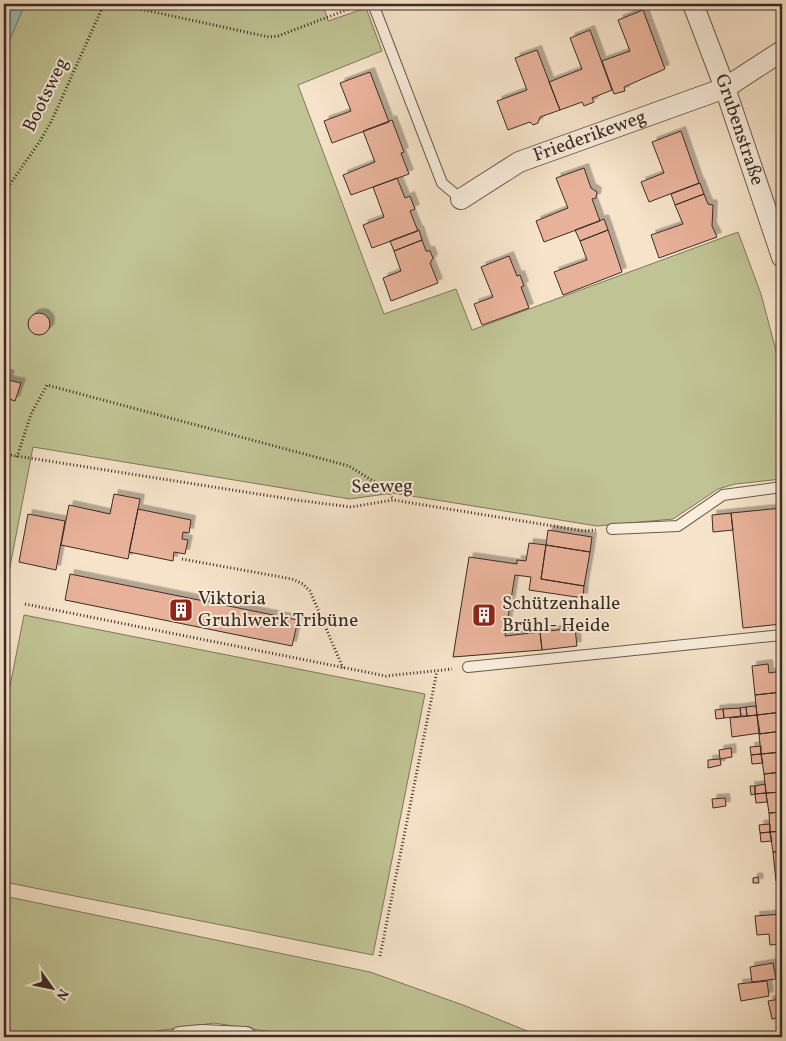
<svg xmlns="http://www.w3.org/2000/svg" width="786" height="1041" font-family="Vollkorn,serif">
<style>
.green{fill:#c0c394;stroke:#7e775c}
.water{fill:#9dbeb8;stroke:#76837d}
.building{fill:#e8b29a;stroke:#3b2b24;filter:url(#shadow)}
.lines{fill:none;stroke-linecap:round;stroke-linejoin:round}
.service-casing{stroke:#6a594d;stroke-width:12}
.minor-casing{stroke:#6a594d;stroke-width:22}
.path{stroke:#3b2b24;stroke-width:3;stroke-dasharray:1 2.5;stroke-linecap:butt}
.service{stroke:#f9eddc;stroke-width:10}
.minor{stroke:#f9eddc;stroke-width:20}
.labels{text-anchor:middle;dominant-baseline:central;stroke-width:4;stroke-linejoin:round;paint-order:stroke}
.street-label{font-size:19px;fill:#3b2b24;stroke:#f9eddc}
.poi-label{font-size:19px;fill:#3b2b24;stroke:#f9eddc;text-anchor:start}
</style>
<defs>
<filter id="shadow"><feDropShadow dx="4.5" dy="-4.5" stdDeviation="0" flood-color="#0004"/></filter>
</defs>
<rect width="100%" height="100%" fill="#f6e3c9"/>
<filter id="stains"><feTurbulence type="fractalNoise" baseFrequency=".004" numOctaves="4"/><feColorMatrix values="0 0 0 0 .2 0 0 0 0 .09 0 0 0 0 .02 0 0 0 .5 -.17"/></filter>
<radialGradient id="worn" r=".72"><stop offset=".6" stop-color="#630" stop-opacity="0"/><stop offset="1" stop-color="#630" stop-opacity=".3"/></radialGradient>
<path class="green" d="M25,4H323L328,21L366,8L382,51L298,85L384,314L456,289L472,330L738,232L761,294L782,373V479L735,484L718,489L673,519L597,526L393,493L350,499L33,447L4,598V53Z
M24,615L425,694L373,955L4,882V717Z
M4,896L370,972L463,1005L542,1037H304L214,1023L143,1033L132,1037H4Z"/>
<path class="water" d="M4,4H25L4,53Z"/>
<path class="building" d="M643,10L665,69L624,87L625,91L614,94L602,61L630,51L618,20Z
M590,30L612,90L592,98L594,102L584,106L582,102L560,110L549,82L582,69L570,38Z
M537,50L560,110L540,117L538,123L533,125L530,122L508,130L497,101L527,90L515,58Z
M370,72L389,122L332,143L324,121L351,111L340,83Z
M782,104V116L778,105Z
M392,120L404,152L401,153L409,174L351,195L343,175L375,162L363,131Z
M681,131L699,183L649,202L641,182L664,173L652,142Z
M584,168L591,188L597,192L596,198L592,199L600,221L544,242L536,221L568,208L556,178Z
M397,178L405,198L410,196L415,209L410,211L418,231L372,248L363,225L384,217L373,187Z
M700,183L704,194L675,205L671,194Z
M704,194L708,204L713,205L712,226L717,237L659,258L651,235L683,224L675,205Z
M604,219L608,230L580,241L575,230Z
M419,230L422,240L394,251L390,241Z
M608,230L622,272L563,295L554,272L587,260L580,241Z
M422,240L426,251H430L433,258L430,263L438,283L391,301L383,278L401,271L394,251Z
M509,256L517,276L520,275L524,286L521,287L529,308L482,325L474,304L493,297L481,267Z
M28 324a11 11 0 1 1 22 0a11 11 0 1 1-22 0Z
M4,373L10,375L8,380L21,383L15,401L4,397Z
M114,494L140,499L128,559L61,545L69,505L110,514Z
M782,508V624L743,628L731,513Z
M138,509L191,520L189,533L183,532L182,539L188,540L185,554L174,552L173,561L129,552Z
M731,513L733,530L713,532L712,515Z
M28,514L65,521L56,570L19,562Z
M548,530L592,537L590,552L546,545Z
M529,543L546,545L541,579L584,586L583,598L529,590L531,577L515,575L505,636L540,632L542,650L453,657L469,557L517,564V560L526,561Z
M546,545L590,552L584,586L541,579Z
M70,574L298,620L292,646L65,600Z
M575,628L577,646L542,650L540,632Z
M768,664L769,673L782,671V692L755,695L752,666Z
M782,692V712L757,715L755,695Z
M756,706L757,715L747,716L746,707Z
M746,707L747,716H741L740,708Z
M740,708L741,716L724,718L723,709Z
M723,709L724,718L716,719L715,710Z
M782,712V731L759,734L757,715Z
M757,715L760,733L732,737L730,718Z
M782,731V752L761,754L759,734Z
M761,746V754L751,755L750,747Z
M731,748L732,757L720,759L719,750Z
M782,752V772L764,774L761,754Z
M761,754L763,763L752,764L751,755Z
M720,759L721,765L708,768V760Z
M782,772V792L766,793L764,774Z
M765,784L766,793L755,794V786Z
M750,786H755V794L751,795Z
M782,792V812L769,813L766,793Z
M766,793L767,802L756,803L755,794Z
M725,798L726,806L713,808L712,799Z
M782,812V831L770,832L769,813Z
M770,824V832L760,833L759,825Z
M782,831V851L773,852L770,832Z
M770,832L772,841L761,842L760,833Z
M782,851V880L776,881L773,852Z
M758,877L759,883H753V878Z
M782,914V944L770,945L769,934L757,935L755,916Z
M782,944V953H778L777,945Z
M773,963L776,979L752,982L750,967Z
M767,981L769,996L741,1001L738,984Z
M780,999L782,1017L772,1019L768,1001Z"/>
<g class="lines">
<g class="service-casing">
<path id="service" d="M373,4L442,183L461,199
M612,529L678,526L723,495L782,487
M468,667L782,635"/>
</g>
<g class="minor-casing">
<g id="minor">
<path id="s1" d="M693,4L725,88L782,257"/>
<path id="s2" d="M461,199L519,162L725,88L782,51"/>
<path d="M180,1037L202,1035L246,1037"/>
</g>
</g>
<path class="path" d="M117,4L269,37L278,36L357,6
M4,193L40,141L52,120L104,4
M4,454L296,500L351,507L393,500L584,531L596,530
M17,457L31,414L47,385L349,466L389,491L393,500
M182,559L292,579L303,584L310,591L343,668
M25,604L386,676L452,669
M380,956L437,671"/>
<use href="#service" class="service"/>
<use href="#minor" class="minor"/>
</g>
<defs>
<g id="building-square" transform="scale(1.25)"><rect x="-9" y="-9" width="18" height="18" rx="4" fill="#8f2418" stroke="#f9eddc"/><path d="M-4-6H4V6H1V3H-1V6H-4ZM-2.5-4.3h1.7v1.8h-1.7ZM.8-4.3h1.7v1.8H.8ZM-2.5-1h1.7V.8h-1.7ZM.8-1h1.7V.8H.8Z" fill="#fff"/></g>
</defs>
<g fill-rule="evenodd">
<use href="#building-square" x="181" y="610"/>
<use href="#building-square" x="484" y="615"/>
</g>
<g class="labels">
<g class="street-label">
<text transform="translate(46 95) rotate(-64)">Bootsweg</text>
<text stroke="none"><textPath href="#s1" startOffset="134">Grubenstraße</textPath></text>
<text stroke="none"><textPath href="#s2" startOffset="144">Friederikeweg</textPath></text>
<text transform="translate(382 487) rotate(-1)">Seeweg</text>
</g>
<g class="poi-label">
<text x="198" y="599">Viktoria<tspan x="198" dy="22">Gruhlwerk Tribüne</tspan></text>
<text x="502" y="604">Schützenhalle<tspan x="502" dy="22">Brühl- Heide</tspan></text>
</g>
</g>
<rect width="786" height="1041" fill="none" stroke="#f6e3c9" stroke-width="20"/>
<rect x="5" y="5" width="776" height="1031" fill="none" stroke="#3b2b24" stroke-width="2.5"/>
<rect x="10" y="10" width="766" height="1021" fill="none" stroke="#3b2b24"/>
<g transform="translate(52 988) rotate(123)" stroke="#f9eddc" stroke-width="4" paint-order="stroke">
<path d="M0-4L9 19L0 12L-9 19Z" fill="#3b2b24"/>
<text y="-8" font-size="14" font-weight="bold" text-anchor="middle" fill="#3b2b24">N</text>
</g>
<rect width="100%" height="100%" filter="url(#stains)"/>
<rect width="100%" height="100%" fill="url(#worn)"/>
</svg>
